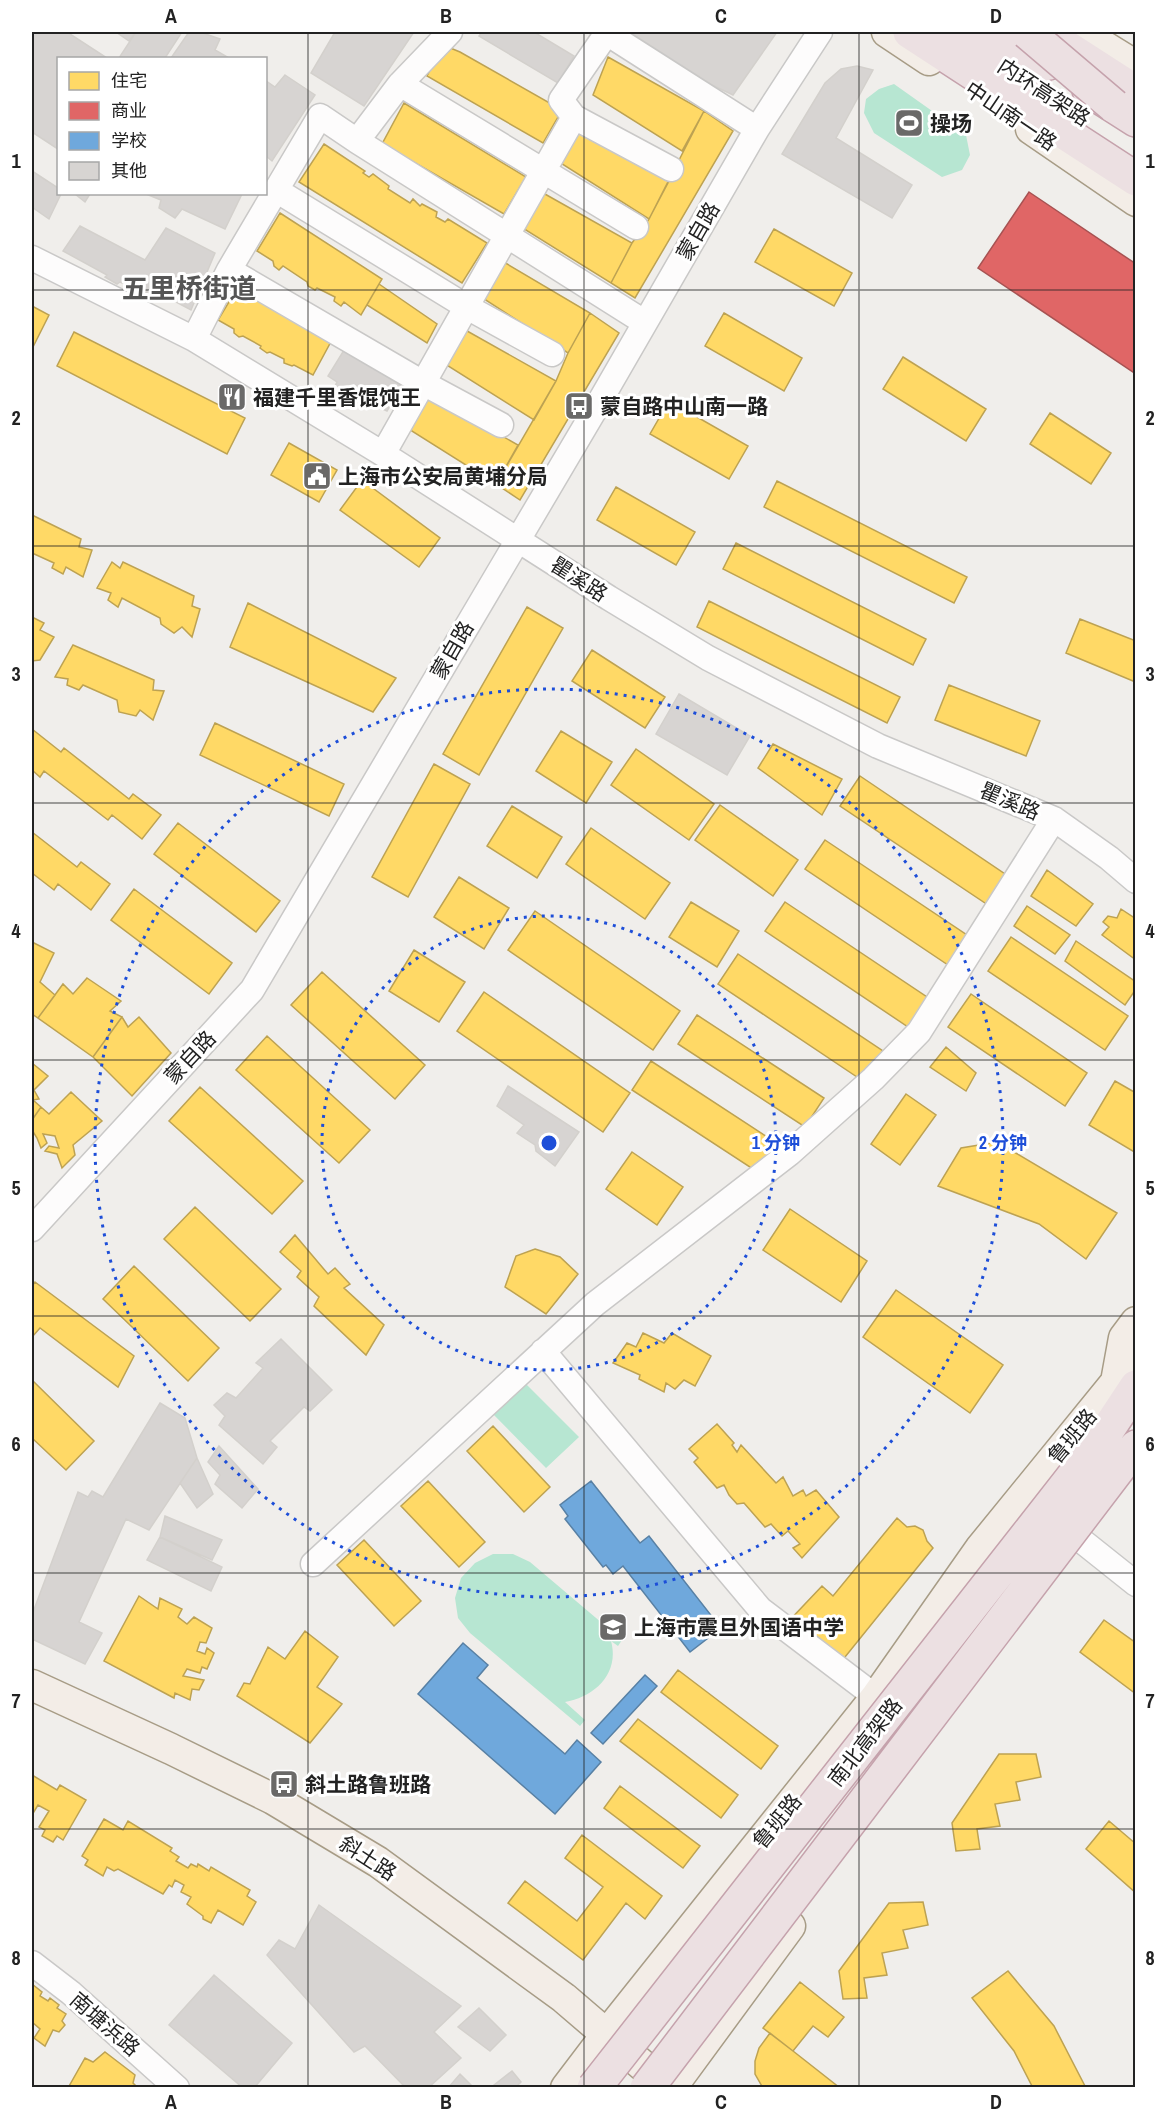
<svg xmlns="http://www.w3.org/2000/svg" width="1167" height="2119" font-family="'Archivo Narrow','Noto Sans SC',sans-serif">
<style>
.pitch{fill:#b7e6d2}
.homes{fill:#ffd966;stroke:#bda252;stroke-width:1.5}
.shops{fill:#e06666;stroke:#a75252;stroke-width:1.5}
.schools{fill:#6fa8dc;stroke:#5880a4;stroke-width:1.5}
.building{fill:#d7d4d2;stroke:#d3d0cc;stroke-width:1.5}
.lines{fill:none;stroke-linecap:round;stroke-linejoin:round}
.minor-casing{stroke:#c9c8c7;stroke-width:27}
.major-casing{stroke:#a79c86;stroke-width:33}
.highway-casing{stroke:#c5a2ac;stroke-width:36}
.minor{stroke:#fdfcfc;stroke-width:24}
.major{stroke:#f3ede7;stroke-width:30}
.highway{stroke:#ece0e2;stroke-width:33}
.highway-bridge-casing{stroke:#c5a2ac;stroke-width:36;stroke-linecap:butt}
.highway-bridge{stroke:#ece0e2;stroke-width:33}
.grid{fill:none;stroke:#222;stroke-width:1.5;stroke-opacity:0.55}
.ring{fill:none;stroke:#1d4ed8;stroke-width:3;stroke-dasharray:3 6}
.labels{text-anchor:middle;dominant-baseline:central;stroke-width:6;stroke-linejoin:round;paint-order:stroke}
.street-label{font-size:21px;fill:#222;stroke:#fff}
.poi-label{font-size:21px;font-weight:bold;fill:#222;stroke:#fff;text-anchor:start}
.district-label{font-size:27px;font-weight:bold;fill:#555;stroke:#fff}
.centre{fill:#1d4ed8;stroke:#fff;stroke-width:3}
.ring-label{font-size:18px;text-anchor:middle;font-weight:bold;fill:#1d4ed8;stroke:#fff;stroke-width:6;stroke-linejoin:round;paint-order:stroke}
.neatline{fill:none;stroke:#222;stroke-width:2}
.grid-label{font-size:20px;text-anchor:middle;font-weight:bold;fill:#222}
</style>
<rect width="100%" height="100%" fill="#f0eeeb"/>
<path class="pitch" d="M894,84L966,135L970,155L962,170L942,177L874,133L864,113L866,99L879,89Z
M524,1382L579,1437L546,1468L493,1414Z
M493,1554H513L530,1562L622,1640L618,1646L611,1641C620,1674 594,1697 565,1702L585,1720L580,1726L470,1633L458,1618L455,1598L461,1578L475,1563Z"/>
<path class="homes" d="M443,45L460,52L562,110L543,143L427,76Z
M608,57L704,111L682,151L593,95Z
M404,103L526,177L504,214L382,144Z
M704,111L733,131L635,298L611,283L632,243L649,219Z
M574,125L670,179L649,219L559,162Z
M324,144L365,171L363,173L369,177L373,174L389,186L388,189L410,203L413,199L420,206L422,204L437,212L436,217L445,222L448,219L487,243L462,283L299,182Z
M536,189L632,243L611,283L521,227Z
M280,213L382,279L361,315L344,302L341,306L334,301L335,297L317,288L315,290L308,286L307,282L283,266L279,270L274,266L273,261L257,251Z
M774,229L852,273L834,306L755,262Z
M502,261L590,313L568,353L481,297Z
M241,282L334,336L313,375L294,365L292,366L284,363V359L270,352L267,353L260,348L261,346L243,336L239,337L234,333V329L218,320Z
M379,284L437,324L427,343L367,305Z
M32,306L49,315L32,349Z
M590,313L619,333L520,500L496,484L556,381L568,353Z
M724,313L802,358L784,391L705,346Z
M460,327L556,381L534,420L445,364Z
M74,332L245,418L227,454L57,366Z
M903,357L986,409L966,441L883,389Z
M422,391L518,445L496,484L407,428Z
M669,401L748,446L729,479L650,434Z
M1050,413L1111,453L1091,484L1030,444Z
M289,443L337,470L319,502L271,475Z
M362,480L440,538L419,567L340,510Z
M777,481L967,577L954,603L764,507Z
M616,487L695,532L676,565L597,520Z
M32,515L81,539L79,547L92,550L83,577L66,567L63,574L52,568L54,563L32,553Z
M736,543L926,639L913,665L723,569Z
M112,562L120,568L123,562L194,596L192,606L200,609L192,637L182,627L174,633L161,624L160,618L122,598L118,607L108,600L111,593L97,588Z
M709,601L900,697L887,723L697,627Z
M248,603L396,678L373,712L230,647Z
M527,607L563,628L479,775L443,754Z
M32,617L44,623L40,630L54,637L40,660L32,661Z
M1080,619L1136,641V675L1133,681L1066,653Z
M73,645L154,680L153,690L164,691L153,720L140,710L136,716L119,712L117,700L83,685L79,690L67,685L68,679L55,677Z
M592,650L665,697L645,728L572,681Z
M949,685L1040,721L1026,756L935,720Z
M215,723L344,784L329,816L200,755Z
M32,729L61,752L64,748L129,799L133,794L161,815L142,839L112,815L108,820L44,771L40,777L32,770Z
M561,731L612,762L586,803L536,771Z
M773,744L842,779L822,815L758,768Z
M636,749L714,804L689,840L611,785Z
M434,764L470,784L408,897L372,877Z
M860,776L1008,876L988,905L840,806Z
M720,805L798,860L773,896L695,840Z
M512,806L562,837L537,878L487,846Z
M178,823L280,901L256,932L154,854Z
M591,828L670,883L645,919L566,864Z
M32,832L77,867L81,862L110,884L91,910L58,884L54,890L32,873Z
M825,840L973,939L954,969L805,869Z
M1047,870L1093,904L1076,926L1031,896Z
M459,877L509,908L484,949L434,917Z
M134,889L232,963L209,994L111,920Z
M691,902L739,931L717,967L669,937Z
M785,902L933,1001L914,1031L765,931Z
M1027,906L1070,935L1055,954L1014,926Z
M1121,909L1136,919V960L1102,935L1109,927L1103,922L1108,916L1117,918Z
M535,911L680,1011L653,1050L508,950Z
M1011,937L1128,1016L1105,1050L988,971Z
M1076,941L1136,982V989L1125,1005L1065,961Z
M32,942L54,953L40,982L55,995L38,1018L32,1014Z
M414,950L465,982L439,1022L389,991Z
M738,954L886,1053L866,1083L718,984Z
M322,972L425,1065L395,1099L291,1005Z
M87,978L121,1001L110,1011L122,1017L93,1057L38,1018L63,984L73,994Z
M484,992L630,1093L603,1132L457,1031Z
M971,994L1087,1073L1065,1106L948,1027Z
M697,1015L824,1098L805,1127L678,1044Z
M122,1017L128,1027L139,1017L171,1053L132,1096L93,1057Z
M267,1036L370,1130L339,1163L236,1070Z
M946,1047L976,1073L966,1091L930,1067Z
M651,1061L778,1144L759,1173L632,1090Z
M32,1063L48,1076L34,1090L39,1099L33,1100L41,1107L32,1120Z
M1115,1081L1136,1093V1153L1089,1125Z
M200,1087L303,1181L272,1214L169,1121Z
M71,1092L102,1121L73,1145L75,1155L62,1168L57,1154L45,1151L49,1146L59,1148L55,1136L43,1134L47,1143L41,1148L37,1138L32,1130V1120L41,1107L49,1114Z
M906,1094L936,1115L900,1165L871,1144Z
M997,1142L1117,1213L1086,1259L1039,1224L938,1186L961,1148Z
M632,1152L683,1187L657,1225L606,1189Z
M195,1207L281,1289L250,1321L164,1239Z
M790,1209L867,1261L841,1302L763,1250Z
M295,1235L328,1274L335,1268L350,1284L344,1288L384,1325L366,1355L314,1306L319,1297L297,1277L301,1271L280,1252Z
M535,1249L560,1257L578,1274L546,1314L505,1287L516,1256Z
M134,1266L219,1348L188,1381L103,1299Z
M35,1282L134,1356L118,1387L40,1328L32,1337V1286Z
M896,1290L1003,1365L970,1413L863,1337Z
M643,1333L664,1343L672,1333L711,1356L695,1386L684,1380L675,1389L666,1383L664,1392L639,1379L640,1375L613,1363L627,1343L636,1347Z
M32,1380L94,1441L66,1470L32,1438Z
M717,1424L734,1443L732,1445L737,1452L741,1445L776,1483L783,1477L793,1496L803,1490L806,1496L816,1490L839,1517L802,1558L793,1548L800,1544L788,1531L782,1536L771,1524L765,1527L744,1503L737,1504L729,1495L724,1485L717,1488L694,1462L698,1458L689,1449Z
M493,1426L550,1487L524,1512L467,1451Z
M428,1481L485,1542L459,1567L401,1506Z
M897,1518L907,1527L915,1526L923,1530L927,1541L933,1548L841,1662L787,1623L822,1586L833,1596Z
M364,1540L421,1601L394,1626L337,1565Z
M139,1596L158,1609L160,1598L182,1609L178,1617L187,1624L194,1617L212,1628L206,1643L200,1642L197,1651L205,1654L207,1648L214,1653L207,1669L202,1667L200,1673L187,1669L183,1676L204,1680L199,1690L192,1689L190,1700L175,1693L174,1698L104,1661Z
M1104,1620L1136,1643V1694L1080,1652Z
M305,1631L338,1657L317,1687L342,1704L310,1743L237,1696L244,1683L250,1684L268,1647L285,1659Z
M678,1670L778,1746L761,1769L661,1692Z
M638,1719L738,1795L721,1818L620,1741Z
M999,1754H1036L1041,1777L1016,1782L1020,1800L995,1804L1000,1826L977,1829L980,1849L956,1851L952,1823Z
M32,1775L57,1790L60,1785L86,1800L63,1840L57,1836L53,1842L42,1836L45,1830L39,1827L49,1811L38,1805L32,1815Z
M620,1786L700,1846L683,1868L604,1808Z
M104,1819L123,1830L128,1821L172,1848L170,1851L179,1857L176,1861L188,1868L191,1864L197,1867L198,1864L209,1871L211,1867L250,1890L247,1896L256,1902L243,1925L218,1910L211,1923L203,1919V1916L187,1904L191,1897L181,1892L184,1885L175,1880L172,1887L169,1885L163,1894L118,1869L114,1871L107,1867L103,1876L85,1865L88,1860L82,1856Z
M1109,1821L1136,1844V1893L1086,1849Z
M582,1835L662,1896L645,1919L626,1903L583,1960L508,1903L525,1881L577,1921L603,1887L565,1858Z
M923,1902L928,1925L903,1930L908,1948L882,1953L887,1975L864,1978L867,1998L843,1999L839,1971L889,1903Z
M1008,1971L1054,2026L1086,2088H1033L1014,2051L972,1998Z
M800,1982L844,2017L828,2037L813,2026L793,2051L763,2028Z
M32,1984L42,1992L40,1996L48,2001L50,1998L59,2005L57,2008L66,2014L62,2021L65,2025L59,2032L53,2030L45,2046L34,2038L40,2029L32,2022Z
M770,2033L793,2051L840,2088H763L755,2074V2061L759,2048Z
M105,2052L135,2075L133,2083L138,2088H68L85,2058L93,2062Z"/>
<path class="shops" d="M1029,192L1136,264V374L978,268Z"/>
<path class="schools" d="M591,1481L640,1543L649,1536L721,1628L690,1652L623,1566L613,1574L606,1565L603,1567L565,1519L568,1516L560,1505Z
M463,1643L488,1665L477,1678L565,1754L577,1740L601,1762L555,1814L418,1694Z
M645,1675L657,1686L603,1744L591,1733Z"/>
<path class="building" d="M32,32H67L107,58H58V149L32,132Z
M116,32H136L129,41Z
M136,32H182L165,58H119Z
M189,32H200L220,39L215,50L229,58H171Z
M335,32H414L364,106L311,73Z
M482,32H534L574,56L558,83L479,36Z
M629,32H777L733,95L712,85Z
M857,66L873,70L836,138L912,185L892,218L782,154L825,83L841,69Z
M285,75L315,95L272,161L266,156V81L275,87Z
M32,171L58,188V194H61L49,219L32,207Z
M75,194H90L85,202Z
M146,194H242L225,229L182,209L175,218L159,208L161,200Z
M80,226L145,260L166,228L215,253L191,310L163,295L160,299L120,282L117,284L105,277L107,275L63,251Z
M349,342L407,377L387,411L374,405L372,408L362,404L364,399L350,389L345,394L335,386L337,382L328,376Z
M679,694L750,736L727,775L656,734Z
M508,1086L579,1132L555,1166L536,1151L535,1145L517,1133L524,1125L497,1106Z
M281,1339L332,1390L310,1411L304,1407L270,1441L277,1447L263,1464L219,1425L225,1416L214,1405L227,1393L236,1398L263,1368L256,1363Z
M160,1403L185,1418L197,1458L149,1530L126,1519L79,1622L102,1633L85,1664L32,1639V1615L78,1492L88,1497L92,1491L103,1497Z
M219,1446L258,1489L242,1508L215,1484L220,1475L208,1462Z
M197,1458L213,1494L197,1508L180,1483Z
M165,1516L222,1540L212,1560L160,1537Z
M160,1537L222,1567L211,1591L147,1560Z
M319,1905L461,2006L434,2032L461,2058L428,2088H406L365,2046L354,2052L267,1955L279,1940L295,1949Z
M214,1975L292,2043L254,2088H243L169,2025Z
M479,2008L506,2035L490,2051L458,2027Z
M512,2071L521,2082L515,2088H497L494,2085Z
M460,2074L474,2088H448Z"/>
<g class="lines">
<g class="minor-casing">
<path id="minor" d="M605,32L757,129
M400,84L636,227
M574,117L671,169
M357,141L644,322
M276,190L467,307L552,354
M32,258L194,339L383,454L609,598L708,658L878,746L1054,819L1109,858L1136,881
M229,270L423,383L501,425
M194,339L229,270L320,116L357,141L400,84L450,32
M383,454L574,117L561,100L607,33
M32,1229L252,990L593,413L757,129L820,32
M543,1351L760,1609L876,1697
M1077,1537L1136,1584
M313,1564L595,1304L790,1153L873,1079L919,1032L1054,819
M32,1963L71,1993L177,2088"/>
</g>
<g class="major-casing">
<path id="major" d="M887,32L929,60
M1081,32L1136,66
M1031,129L1136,201
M1116,1382L1124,1338L1136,1322
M32,1685L171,1749L273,1799L378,1862L564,1998L669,2088
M566,2088L607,2034L876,1697L980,1549L1116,1382L1136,1364
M671,2088L790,1926"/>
</g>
<g class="highway-casing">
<path id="highway" d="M910,32L1136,179
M953,32L1034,85
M1001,32L1049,63
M1043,32L1136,92
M1089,90L1136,120
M1097,1446L1136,1387
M1121,1465L1136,1447"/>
</g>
<use href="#minor" class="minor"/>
<use href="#major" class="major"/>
<use href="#highway" class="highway"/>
<g class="highway-bridge-casing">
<path id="highway-bridge" d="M1027,32L1114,106
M594,2088L1097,1446
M647,2088L1121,1465"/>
</g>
<use href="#highway-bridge" class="highway-bridge"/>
</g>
<path class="grid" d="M308,32V2088M584,32V2088M859,32V2088M32,290H1136M32,546H1136M32,803H1136M32,1060H1136M32,1316H1136M32,1573H1136M32,1829H1136"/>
<g class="ring">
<circle cx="549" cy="1143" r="227"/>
<circle cx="549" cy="1143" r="454"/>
</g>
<defs>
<g id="stadium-square" transform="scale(1.5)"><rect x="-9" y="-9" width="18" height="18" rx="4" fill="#6a6968" stroke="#fff"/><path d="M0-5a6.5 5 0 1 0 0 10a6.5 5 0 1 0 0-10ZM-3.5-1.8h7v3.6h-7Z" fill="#fff"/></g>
<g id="restaurant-square" transform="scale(1.5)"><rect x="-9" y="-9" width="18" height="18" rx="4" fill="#6a6968" stroke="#fff"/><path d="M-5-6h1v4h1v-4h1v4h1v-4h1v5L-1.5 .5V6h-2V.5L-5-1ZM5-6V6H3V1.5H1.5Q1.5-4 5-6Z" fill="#fff"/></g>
<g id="bus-square" transform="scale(1.5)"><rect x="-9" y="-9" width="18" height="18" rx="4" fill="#6a6968" stroke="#fff"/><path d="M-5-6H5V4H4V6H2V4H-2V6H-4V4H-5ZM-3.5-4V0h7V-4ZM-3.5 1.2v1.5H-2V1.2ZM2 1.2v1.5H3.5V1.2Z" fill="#fff"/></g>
<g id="civic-square" transform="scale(1.5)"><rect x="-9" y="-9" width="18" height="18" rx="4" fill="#6a6968" stroke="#fff"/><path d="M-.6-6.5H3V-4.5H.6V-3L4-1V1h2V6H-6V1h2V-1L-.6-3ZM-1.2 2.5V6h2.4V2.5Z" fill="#fff"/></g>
<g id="school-square" transform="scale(1.5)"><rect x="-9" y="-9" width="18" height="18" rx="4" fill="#6a6968" stroke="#fff"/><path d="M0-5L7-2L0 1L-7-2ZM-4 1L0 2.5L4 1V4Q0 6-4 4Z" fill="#fff"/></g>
</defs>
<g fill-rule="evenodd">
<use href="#stadium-square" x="909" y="123"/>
<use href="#restaurant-square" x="232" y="397"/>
<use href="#bus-square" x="579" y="406"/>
<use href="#civic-square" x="317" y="476"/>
<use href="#school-square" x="613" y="1627"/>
<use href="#bus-square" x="284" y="1784"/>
</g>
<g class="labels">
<g class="street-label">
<text transform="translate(1044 92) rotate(33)">内环高架路</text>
<text transform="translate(1011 116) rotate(34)">中山南一路</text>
<text transform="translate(698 231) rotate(-60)">蒙自路</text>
<text transform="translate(579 579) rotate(33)">瞿溪路</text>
<text transform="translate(452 650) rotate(-60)">蒙自路</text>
<text transform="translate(1010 801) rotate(23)">瞿溪路</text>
<text transform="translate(190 1057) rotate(-47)">蒙自路</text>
<text transform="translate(1072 1436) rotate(-51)">鲁班路</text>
<text transform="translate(865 1742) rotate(-52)">南北高架路</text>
<text transform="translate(777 1821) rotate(-51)">鲁班路</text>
<text transform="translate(368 1858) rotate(33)">斜土路</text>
<text transform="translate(105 2024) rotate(41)">南塘浜路</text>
</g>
<g class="poi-label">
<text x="930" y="123">操场</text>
<text x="253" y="397">福建千里香馄饨王</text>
<text x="600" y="406">蒙自路中山南一路</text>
<text x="338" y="476">上海市公安局黄埔分局</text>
<text x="634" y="1627">上海市震旦外国语中学</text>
<text x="305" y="1784">斜土路鲁班路</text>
</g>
<g class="district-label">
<text x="189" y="288">五里桥街道</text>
</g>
</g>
<circle cx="549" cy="1143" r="9" class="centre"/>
<g class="ring-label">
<text x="776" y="1149">1 分钟</text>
<text x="1003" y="1149">2 分钟</text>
</g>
<rect width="1167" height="2119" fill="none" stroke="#ffffff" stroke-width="66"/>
<rect x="57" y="57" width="210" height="138" fill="#ffffff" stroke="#a7a7a7" stroke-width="1.5"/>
<rect x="69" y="72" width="30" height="18" fill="#ffd966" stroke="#a7a7a7" stroke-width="1.5"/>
<text x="111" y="87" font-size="18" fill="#222222">住宅</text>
<rect x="69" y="102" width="30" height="18" fill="#e06666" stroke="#a7a7a7" stroke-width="1.5"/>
<text x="111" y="117" font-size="18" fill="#222222">商业</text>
<rect x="69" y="132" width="30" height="18" fill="#6fa8dc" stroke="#a7a7a7" stroke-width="1.5"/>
<text x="111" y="147" font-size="18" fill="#222222">学校</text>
<rect x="69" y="162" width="30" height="18" fill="#d7d4d2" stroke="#a7a7a7" stroke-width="1.5"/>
<text x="111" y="177" font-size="18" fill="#222222">其他</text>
<rect x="33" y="33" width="1101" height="2053" class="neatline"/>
<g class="grid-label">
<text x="171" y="23">A</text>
<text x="446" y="23">B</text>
<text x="721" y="23">C</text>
<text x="996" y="23">D</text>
<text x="16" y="168">1</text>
<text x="1150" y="168">1</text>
<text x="16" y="425">2</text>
<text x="1150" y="425">2</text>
<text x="16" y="681">3</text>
<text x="1150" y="681">3</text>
<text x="16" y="938">4</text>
<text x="1150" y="938">4</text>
<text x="16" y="1195">5</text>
<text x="1150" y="1195">5</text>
<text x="16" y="1451">6</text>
<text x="1150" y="1451">6</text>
<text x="16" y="1708">7</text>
<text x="1150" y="1708">7</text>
<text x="16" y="1965">8</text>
<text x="1150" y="1965">8</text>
<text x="171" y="2109">A</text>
<text x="446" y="2109">B</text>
<text x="721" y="2109">C</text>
<text x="996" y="2109">D</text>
</g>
</svg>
